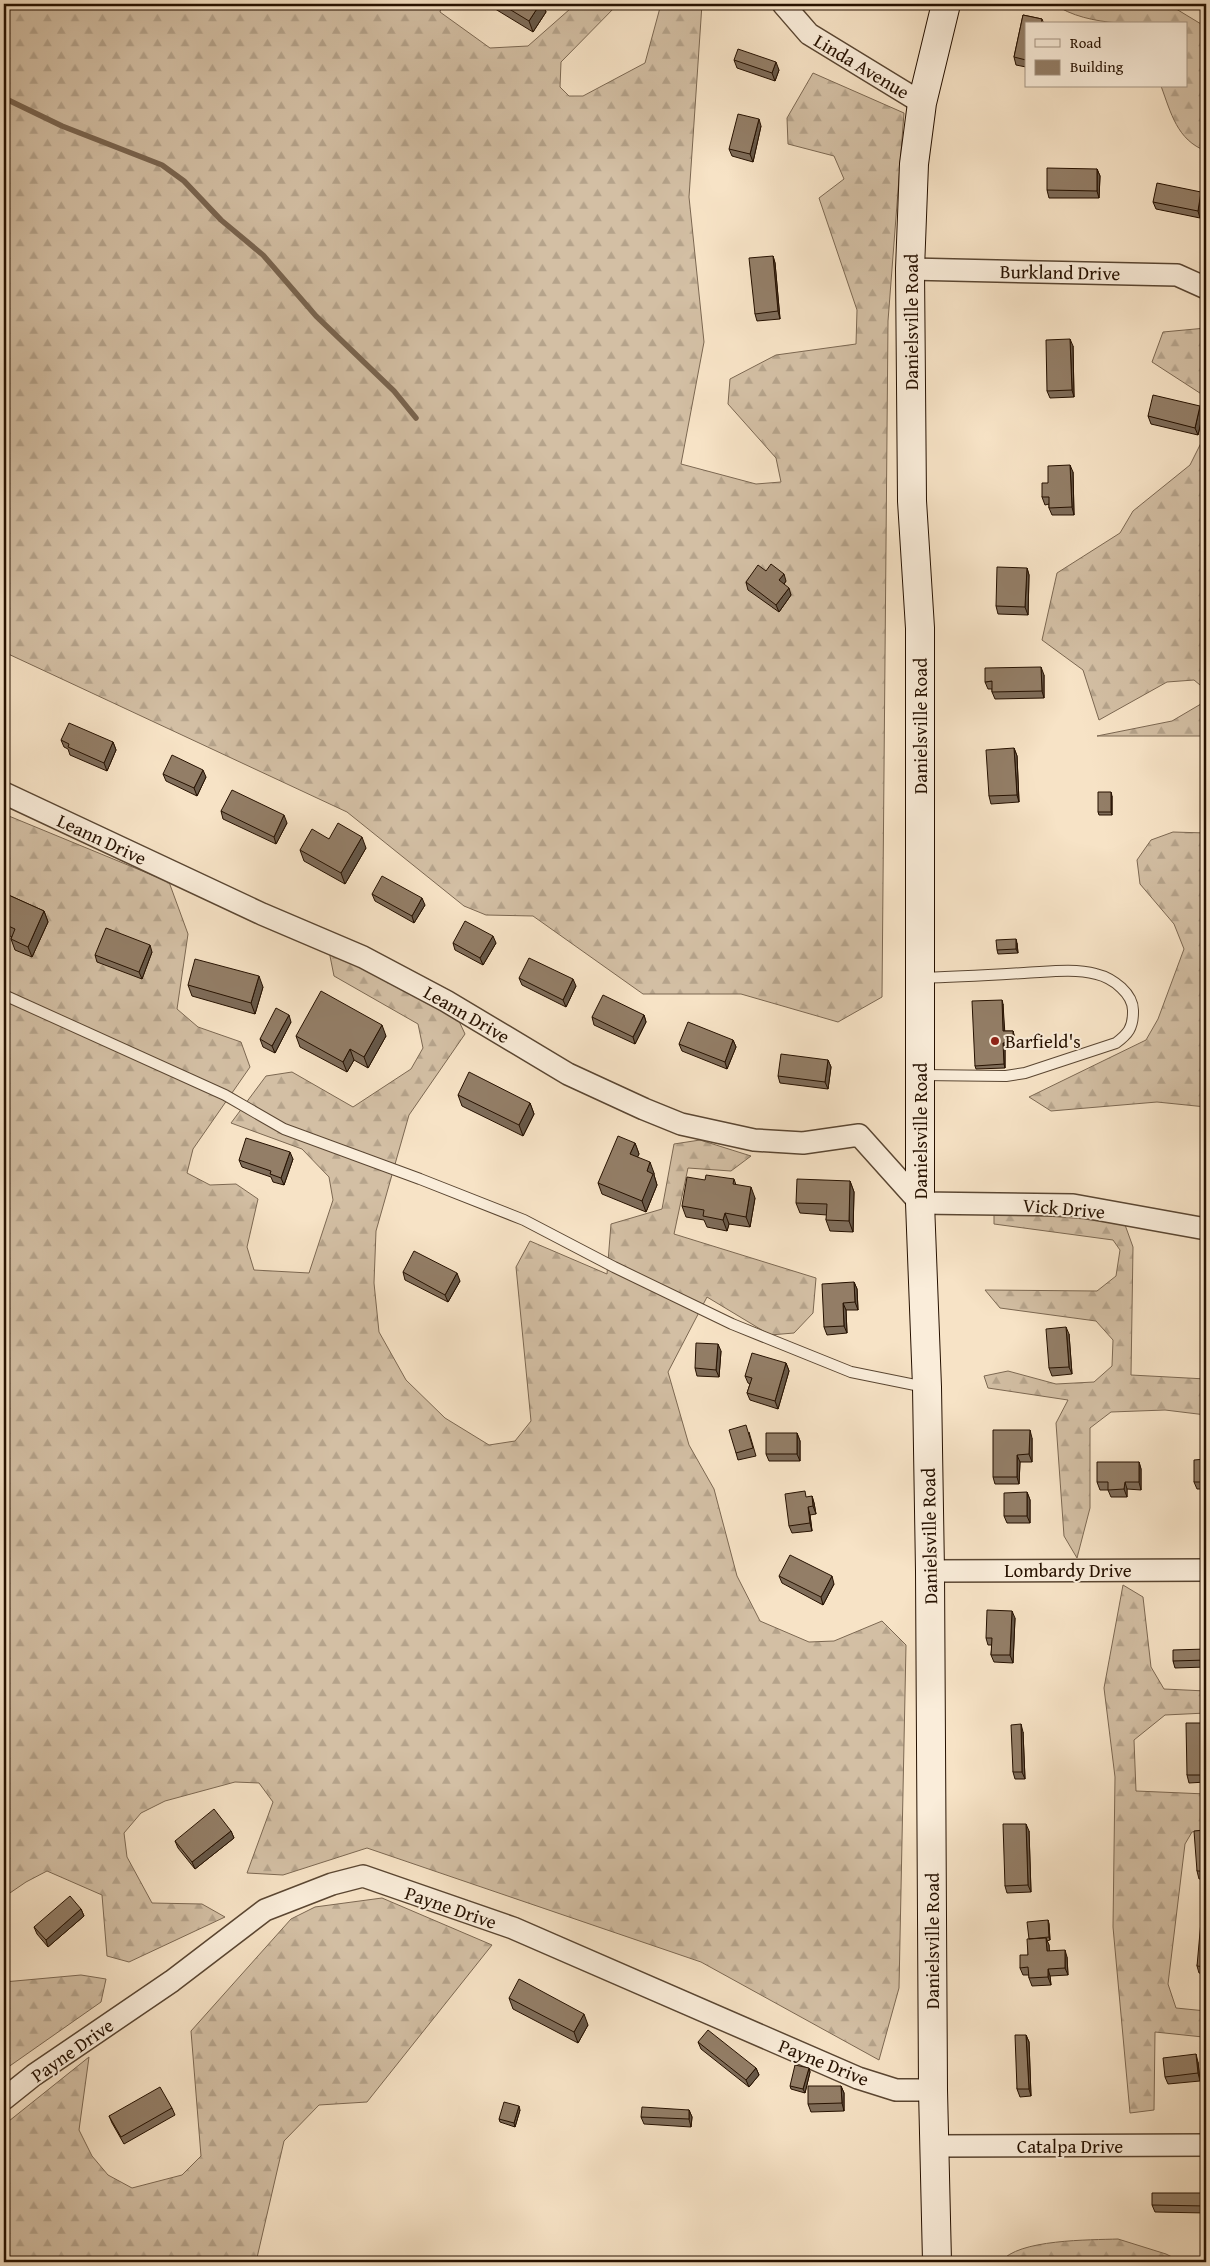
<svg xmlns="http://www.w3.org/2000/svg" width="1210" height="2266" font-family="'Gentium Book Plus',serif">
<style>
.forest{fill:url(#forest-firs);stroke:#7c6852}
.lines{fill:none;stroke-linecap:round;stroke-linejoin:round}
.stream{stroke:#79644f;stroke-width:5.5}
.service-casing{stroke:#5a4632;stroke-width:12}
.minor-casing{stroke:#5a4632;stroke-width:24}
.secondary-casing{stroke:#261100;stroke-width:30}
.service{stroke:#faedda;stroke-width:10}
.minor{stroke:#faedda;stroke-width:21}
.secondary{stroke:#faedda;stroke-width:28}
.wall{fill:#7e6c59;stroke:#261100}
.shaded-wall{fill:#675848;stroke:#261100}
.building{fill:#937e67;stroke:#261100}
.poi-dot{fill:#8f2418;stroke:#faedda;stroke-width:2}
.labels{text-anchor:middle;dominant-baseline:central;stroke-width:4;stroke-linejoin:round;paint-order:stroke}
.street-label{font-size:19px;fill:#261100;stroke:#faedda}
.poi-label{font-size:19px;fill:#261100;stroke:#faedda;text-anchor:start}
</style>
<defs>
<pattern id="forest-firs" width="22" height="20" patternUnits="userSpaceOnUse" patternTransform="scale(1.25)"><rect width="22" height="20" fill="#d3bfa4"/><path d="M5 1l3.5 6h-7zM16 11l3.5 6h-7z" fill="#b5a38b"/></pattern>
</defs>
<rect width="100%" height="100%" fill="#f7e3c6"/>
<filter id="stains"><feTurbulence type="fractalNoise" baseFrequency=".004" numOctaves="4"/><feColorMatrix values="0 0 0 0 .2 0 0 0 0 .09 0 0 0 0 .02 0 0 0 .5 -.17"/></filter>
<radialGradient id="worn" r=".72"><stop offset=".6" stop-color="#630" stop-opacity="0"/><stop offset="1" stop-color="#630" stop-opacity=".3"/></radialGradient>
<path class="forest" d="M4,4H442L440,12L490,48L528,46L570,9L565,4H618L561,62L560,87L569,96H583L645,63L661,4H702L689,197L704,342L681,464L756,484L781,482L776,458L728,404L730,379L776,355L856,344L857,310L819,198L844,179L834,156L788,144L787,118L813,73L904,113L888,321L882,997L838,1022L741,994H643L533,916L486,915L464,906L347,812L4,652Z
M1054,4H1168L1206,27V151C1177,140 1171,113 1161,86H1186V24C1146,24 1088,28 1054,4Z
M1206,328V397L1152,362L1163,332Z
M1206,433V690L1194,680L1167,682L1099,720L1083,670L1042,640L1057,573L1120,533L1133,511L1190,465Z
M1206,701V736H1097L1172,721Z
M4,814L169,882L188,934L177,1009L198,1027L241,1042L250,1067L193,1149L187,1173L210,1185L236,1184L258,1199L247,1247L254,1270L309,1273L333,1200L329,1177L302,1149L231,1123L266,1076L292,1072L353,1107L411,1069L423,1048L418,1024L334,976L329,951L457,1017L465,1034L409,1115L376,1231L374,1283L379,1332L406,1380L445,1418L489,1445L515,1441L531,1421L516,1267L530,1241L607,1274L611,1224L662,1209L674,1144L700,1140L751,1156L731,1171L688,1168L674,1234L816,1278L813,1313L794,1333L770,1335L707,1297L668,1372L689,1445L714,1489L737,1576L760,1621L809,1642L834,1641L882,1621L906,1645L899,1988L879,2060L701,1962L367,1848L283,1875L247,1873L273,1802L259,1783L235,1782L165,1801L141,1813L124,1833L127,1857L152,1903L202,1904L225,1917L129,1962L107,1956L102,1895L47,1871L26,1882L4,1897Z
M1173,832L1206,833V1107L1157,1102L1051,1111L1029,1097L1146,1040L1158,1019L1184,949L1174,924L1140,884L1137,860L1151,840Z
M994,1212L1124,1222L1133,1247L1131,1375L1206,1379V1415L1165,1410L1111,1412L1090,1428V1508L1077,1558L1064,1536L1056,1423L1068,1400L988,1388L984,1376L1008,1371L1056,1384L1094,1382L1112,1366L1113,1340L1096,1321L1000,1308L985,1290L1097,1291L1116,1276L1120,1250L1113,1240L994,1224Z
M1123,1585L1143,1597L1151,1667L1164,1689L1206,1691V1713L1165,1715L1134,1740L1136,1791L1206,1794V1829L1192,1832L1185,1844L1168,1984L1176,2008L1206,2011V2040L1203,2037L1155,2032L1154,2110L1130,2113L1113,1927L1115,1777L1104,1688Z
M382,1898L492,1945L367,2102L319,2105L284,2141L256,2262H4V2125L89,2057L79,2130L92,2156L108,2175L132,2188L182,2175L201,2156L191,2031L291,1919L315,1907Z
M81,1975L106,1979L101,2002L4,2070V1982Z
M1118,2239L1166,2254L1182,2262H1001C1017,2239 1091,2240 1118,2239Z"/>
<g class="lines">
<path class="stream" d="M4,98L62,126L162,165L184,181L221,220L263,255L316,316L394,391L416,418"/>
<g class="service-casing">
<path id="service" d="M4,995L225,1095L284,1129L420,1179L524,1220L614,1267L732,1324L851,1372L925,1387
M921,1075L1006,1076L1025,1073L1116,1043C1128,1034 1133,1028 1133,1012C1134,994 1113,978 1096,974C1074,968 1047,972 1024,973C990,975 956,977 921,978"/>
</g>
<g class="minor-casing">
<path id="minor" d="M783,4L809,34L922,103
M910,269L1177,275L1206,288
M4,793L262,914L363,957L446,1001L568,1074L644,1109L681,1124L754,1140L803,1143L859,1135L920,1203L1073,1205L1206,1229
M930,1571L1206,1570
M4,2099L34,2075L172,1981L265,1910L332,1884L363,1876L513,1928L858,2078L896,2090H933
M935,2146L1206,2145"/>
</g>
<g class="secondary-casing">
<path id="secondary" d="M937,2262L933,2090L930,1571L927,1387L920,1203V628L912,501L910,269L914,164L922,103L946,4"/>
</g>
<use href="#service" class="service"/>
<use href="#minor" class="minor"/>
<use href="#secondary" class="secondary"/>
</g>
<path class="wall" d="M487,4H543L546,12L533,32Z
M1023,15L1042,19L1044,24H1026V67L1016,65L1014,57Z
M734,60L779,70L775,81L737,68Z
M761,126L753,162L732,156L729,149Z
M1097,169L1100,176L1099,198H1049L1047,190Z
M1204,199L1200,218L1156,209L1153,202Z
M773,256L775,263L780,319L757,321L755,314Z
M1073,346L1074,397L1050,398L1047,391Z
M1203,413L1198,435L1151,424L1148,416Z
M1073,472L1074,515H1052L1049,508V504L1045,505L1042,497L1048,483Z
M1027,568L1029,575L1028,615L998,614L996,606Z
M766,571L786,581L784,584L791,595L779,612L748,590L746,582Z
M1044,675V698L995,699L992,692V689H988L985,682Z
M61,740L113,742L116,750L107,771L70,755L68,749L64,747Z
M1014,748L1017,756L1019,802L991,804L989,796Z
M163,774L206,777L197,796L166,781Z
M1112,796V815H1099L1098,812Z
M221,811L287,823L276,844L223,819Z
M329,839L366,848L345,884L304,861L300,850Z
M4,893L44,911L48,922L32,957L15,950L11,939L12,937L4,933Z
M372,894L425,905L414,923L375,901Z
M453,943H496L483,965L455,950Z
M1017,943L1018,953L998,954L997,950Z
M152,952L142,979L97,962L95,955Z
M519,978L576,986L566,1007L522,985Z
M188,985L263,987L255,1014L192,996Z
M1003,1004L1004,1031H1013L1014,1035L1015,1046H1005V1068L976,1069L975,1066Z
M644,1015L646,1022L635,1044L594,1025L592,1017Z
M291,1022L275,1053L263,1047L260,1039Z
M296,1036H386L368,1068L354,1060L347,1072L300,1047Z
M733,1040L736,1047L727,1069L682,1051L679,1044Z
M828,1060L831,1067L828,1089L780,1083L778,1076Z
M458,1095L530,1103L534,1114L523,1136L462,1106Z
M635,1143L639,1154L637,1157L654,1173V1175L657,1185L646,1212L602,1194L598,1183Z
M293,1159L284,1185L273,1182L271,1177L242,1167L239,1160Z
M734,1179L736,1185L755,1198L750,1227L729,1224L727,1231L707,1227L704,1220L686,1217L682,1206L705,1180Z
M850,1181L854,1192L853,1232L830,1231L826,1220L827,1215L800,1213L796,1203Z
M403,1272L460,1281L448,1302L405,1280Z
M854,1282L857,1289L858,1310H846L847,1333L827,1335L824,1327Z
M1069,1334L1072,1374L1052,1376L1049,1368Z
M721,1351L719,1377L697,1376L695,1368Z
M786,1363L789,1371L778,1409L750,1400L747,1393L750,1384L748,1383L745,1376Z
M749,1432L756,1456L738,1460L736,1453Z
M797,1433L800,1441V1461H769L766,1454Z
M1032,1438V1462H1020L1019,1484H995L993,1477Z
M1206,1459V1489H1197L1194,1482Z
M1139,1462L1141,1469V1490L1127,1489V1497H1111L1108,1490H1100L1097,1482Z
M1027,1492L1030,1500V1523H1007L1004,1516Z
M812,1496L814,1503L816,1514L810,1515L812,1531L792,1533L789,1526Z
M779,1576L834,1584L823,1605L782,1583Z
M1015,1618L1013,1663L994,1662L991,1655L992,1645H988L986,1638Z
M1206,1649V1667L1175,1668L1173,1661Z
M1206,1723V1782L1189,1783L1187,1775Z
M1023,1732L1025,1779H1015L1013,1772Z
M1206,1830V1878L1199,1879L1197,1871Z
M231,1831L234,1838L195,1869L178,1848L175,1841Z
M1029,1831L1031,1892L1007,1893L1005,1886Z
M81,1909L84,1916L48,1947L37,1934L34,1927Z
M1048,1920L1049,1924L1050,1940L1047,1941L1049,1945V1951L1067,1957L1068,1975L1050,1976L1051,1985L1032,1986L1029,1978V1975H1023L1020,1968L1028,1955L1029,1939Z
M1206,1921V1974L1199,1973L1197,1966Z
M509,1998L588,2025L578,2043L513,2009Z
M1026,2035L1029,2042L1031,2096L1020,2097L1017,2089Z
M698,2042L756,2068L759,2075L749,2087L701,2049Z
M1198,2062L1200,2081L1168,2084L1165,2077Z
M809,2068L810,2072L805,2093L791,2089L790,2086Z
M841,2086L844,2093V2111L811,2112L808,2104Z
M172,2108L175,2115L124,2144L112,2123L109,2116Z
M520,2110L515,2127L500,2122L499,2119Z
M689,2110L692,2117L691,2127L644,2124L641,2117Z
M1206,2193V2213L1155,2212L1152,2205Z"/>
<path class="shaded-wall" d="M540,4H543L546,12L533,32L529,21Z
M776,62L779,70L775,81L772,73Z
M759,119L761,126L753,162L750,154Z
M1097,169L1100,176L1099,198L1097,191Z
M1201,192L1204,199L1200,218L1198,211Z
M773,256L775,263L780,319L778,311Z
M1070,339L1073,346L1074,397L1072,390Z
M1200,406L1203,413L1198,435L1195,428Z
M1070,465L1073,472L1074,515L1072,507Z
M1027,568L1029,575L1028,615L1025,607Z
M784,574L786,581L781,588L779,580Z
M789,588L791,595L779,612L776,605Z
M1041,667L1044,675V698L1042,691Z
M113,742L116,750L107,771L104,763Z
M1014,748L1017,756L1019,802L1017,795Z
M203,770L206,777L197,796L194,788Z
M1111,792L1112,796V815L1111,812Z
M284,815L287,823L276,844L274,837Z
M362,837L366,848L345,884L341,873Z
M422,898L425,905L414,923L412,916Z
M44,911L48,922L32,957L28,947Z
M493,936L496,943L483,965L480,958Z
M1016,939L1017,943L1018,953L1016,949Z
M150,945L152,952L142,979L139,972Z
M259,976L263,987L255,1014L251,1003Z
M573,979L576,986L566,1007L563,1000Z
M1002,1000L1003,1004L1005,1035L1003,1031Z
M289,1015L291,1022L275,1053L272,1046Z
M644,1015L646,1022L635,1044L633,1037Z
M382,1025L386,1036L368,1068L364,1057Z
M1013,1031L1014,1035L1015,1046L1013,1042Z
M733,1040L736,1047L727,1069L725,1062Z
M1003,1043L1005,1046V1068L1004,1064Z
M350,1049L354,1060L347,1072L343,1062Z
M828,1060L831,1067L828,1089L825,1082Z
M530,1103L534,1114L523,1136L519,1125Z
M635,1143L639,1154L634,1165L630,1154Z
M290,1152L293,1159L284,1185L281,1178Z
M650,1162L654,1173V1175L657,1185L646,1212L642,1201L647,1171Z
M850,1181L854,1192L853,1232L849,1221Z
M751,1187L755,1198L750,1227L746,1217Z
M725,1213L729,1224L727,1231L723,1220Z
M457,1273L460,1281L448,1302L445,1295Z
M854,1282L857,1289L858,1310L855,1302Z
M843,1303L846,1310L847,1333L844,1326Z
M1066,1327L1069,1334L1072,1374L1069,1367Z
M718,1344L721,1351L719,1377L716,1370Z
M786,1363L789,1371L778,1409L775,1401Z
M1030,1430L1032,1438V1462L1029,1454Z
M797,1433L800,1441V1461L797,1454Z
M1017,1455L1020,1462L1019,1484L1017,1477Z
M1139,1462L1141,1469V1490L1139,1482Z
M1125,1482L1127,1489V1497L1124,1489Z
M1027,1492L1030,1500V1523L1027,1516Z
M812,1496L814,1503L816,1514L813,1506Z
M808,1507L810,1515L812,1531L810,1523Z
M832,1576L834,1584L823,1605L821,1597Z
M1012,1611L1015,1618L1013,1663L1010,1655Z
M1021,1724L1023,1732L1025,1779L1022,1772Z
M1026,1824L1029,1831L1031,1892L1028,1885Z
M231,1831L234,1838L195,1869L192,1862Z
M81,1909L84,1916L48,1947L46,1940Z
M1048,1920L1049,1924L1050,1940L1049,1937Z
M1046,1938L1049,1945L1050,1958L1047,1951Z
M1065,1950L1067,1957L1068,1975L1065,1968Z
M1048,1969L1050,1976L1051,1985L1048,1977Z
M584,2014L588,2025L578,2043L574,2032Z
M1026,2035L1029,2042L1031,2096L1029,2089Z
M1196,2054L1198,2062L1200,2081L1198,2073Z
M756,2068L759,2075L749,2087L746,2080Z
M809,2068L810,2072L805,2093L803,2089Z
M841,2086L844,2093V2111L842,2103Z
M519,2106L520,2110L515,2127L514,2123Z
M689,2110L692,2117L691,2127L689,2119Z"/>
<path class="building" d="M501,4H540L529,21Z
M1023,15L1042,19L1041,24H1026V60L1014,57Z
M738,49L776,62L772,73L734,60Z
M738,114L759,119L750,154L729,149Z
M1047,168L1097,169V191L1047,190Z
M1157,183L1201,192L1198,211L1153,202Z
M773,256L778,311L755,314L749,258Z
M1070,339L1072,390L1047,391L1046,340Z
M1153,395L1200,406L1195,428L1148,416Z
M1070,465L1072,507L1049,508V497H1042V483H1048V466Z
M771,564L784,574L779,580L789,588L776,605L746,582L758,565L766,571Z
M997,567L1027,568L1025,607L996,606Z
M1041,667L1042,691L992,692V681L985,682V668Z
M69,723L113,742L104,763L68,747L69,744L61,740Z
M1014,748L1017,795L989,796L986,750Z
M172,755L203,770L194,788L163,774Z
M232,790L284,815L274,837L221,811Z
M1098,792H1111V812H1098Z
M338,823L362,837L341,873L300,850L312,829L329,839Z
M382,876L422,898L412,916L372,894Z
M4,893L44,911L28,947L11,939L15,929L4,924Z
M465,921L493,936L480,958L453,943Z
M106,928L150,945L139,972L95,955Z
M1016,939V949L997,950L996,940Z
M529,958L573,979L563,1000L519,978Z
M195,959L259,976L251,1003L188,985Z
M321,991L382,1025L364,1057L350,1049L343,1062L296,1036Z
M603,995L644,1015L633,1037L592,1017Z
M1002,1000L1003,1031H1013V1042L1003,1043L1004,1064L975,1066L972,1001Z
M276,1008L289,1015L272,1046L260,1039Z
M688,1022L733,1040L725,1062L679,1044Z
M781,1054L828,1060L825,1082L778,1076Z
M469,1072L530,1103L519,1125L458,1095Z
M618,1136L635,1143L630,1154L650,1162L647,1171L653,1174L642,1201L598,1183Z
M246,1138L290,1152L281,1178L270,1174L271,1171L239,1160Z
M706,1175L734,1179L733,1184L751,1187L746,1217L725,1213L723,1220L703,1216L704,1210L682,1206L687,1177L705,1180Z
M797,1179L850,1181L849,1221L826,1220L827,1204L796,1203Z
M414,1251L457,1273L445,1295L403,1272Z
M854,1282L855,1302L843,1303L844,1326L824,1327L822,1284Z
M1066,1327L1069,1367L1049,1368L1046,1329Z
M696,1343L718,1344L716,1370L695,1368Z
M752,1353L786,1363L775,1401L747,1393L752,1378L745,1376Z
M746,1425L753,1448L736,1453L729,1430Z
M993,1430H1030L1029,1454L1017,1455V1477H993Z
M766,1433H797V1454H766Z
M1206,1459V1482H1194V1460Z
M1097,1462H1139V1482H1125L1124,1489L1108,1490V1482H1097Z
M805,1491L806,1497L812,1496L813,1506L808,1507L810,1523L789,1526L785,1494Z
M1027,1492V1516H1004V1493Z
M790,1555L832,1576L821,1597L779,1576Z
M987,1610L1012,1611L1010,1655H991L992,1638H986Z
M1206,1649V1660L1173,1661V1650Z
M1186,1723H1206V1775H1187Z
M1021,1724L1022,1772H1013L1011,1725Z
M214,1809L231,1831L192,1862L175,1841Z
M1003,1824H1026L1028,1885L1005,1886Z
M1206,1830V1871H1197L1194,1831Z
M70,1896L81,1909L46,1940L34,1927Z
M1048,1920L1049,1937L1029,1939L1027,1922Z
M1201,1921H1206V1967L1197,1966Z
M1046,1938L1047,1951L1065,1950V1968L1048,1969V1977L1029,1978L1028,1967L1020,1968V1955H1028L1027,1939Z
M519,1979L584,2014L574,2032L509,1998Z
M708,2030L756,2068L746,2080L698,2042Z
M1015,2035H1026L1029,2089H1017Z
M1196,2054L1198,2073L1165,2077L1163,2058Z
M795,2065L809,2068L803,2089L790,2086Z
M808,2086H841L842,2103L808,2104Z
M160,2087L172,2108L121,2137L109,2116Z
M504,2102L519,2106L514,2123L499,2119Z
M642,2107L689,2110V2119L641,2117Z
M1152,2193H1206V2206L1152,2205Z"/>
<circle class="poi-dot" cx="995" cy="1041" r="5"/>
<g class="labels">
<g class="street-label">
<text transform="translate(862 66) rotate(31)">Linda Avenue</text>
<text transform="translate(1060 272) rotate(1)">Burkland Drive</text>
<text transform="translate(911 322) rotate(-90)">Danielsville Road</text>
<text transform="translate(920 726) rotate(-90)">Danielsville Road</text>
<text transform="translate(102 839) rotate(25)">Leann Drive</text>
<text transform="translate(467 1014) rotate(30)">Leann Drive</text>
<text transform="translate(920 1131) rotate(-90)">Danielsville Road</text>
<text transform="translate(1064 1208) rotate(5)">Vick Drive</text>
<text transform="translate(929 1536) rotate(-91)">Danielsville Road</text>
<text x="1068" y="1570">Lombardy Drive</text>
<text transform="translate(451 1907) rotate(19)">Payne Drive</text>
<text transform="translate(932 1941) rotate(-90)">Danielsville Road</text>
<text transform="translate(72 2050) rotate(-35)">Payne Drive</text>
<text transform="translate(824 2062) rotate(22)">Payne Drive</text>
<text x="1070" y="2146">Catalpa Drive</text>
</g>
<g class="poi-label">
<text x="1005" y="1041">Barfield's</text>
</g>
</g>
<rect width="1210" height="2266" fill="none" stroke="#f7e3c6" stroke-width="20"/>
<rect x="5" y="5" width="1200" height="2256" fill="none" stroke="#261100" stroke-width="2.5"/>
<rect x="10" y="10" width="1190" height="2246" fill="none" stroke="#261100"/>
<rect x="1025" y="22" width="162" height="65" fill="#faedda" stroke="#a59583"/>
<rect x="1035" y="39" width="25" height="8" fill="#faedda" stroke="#a59583"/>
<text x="1070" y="48" font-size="15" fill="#261100">Road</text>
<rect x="1035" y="60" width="25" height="15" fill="#937e67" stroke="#a59583"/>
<text x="1070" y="72" font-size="15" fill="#261100">Building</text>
<rect width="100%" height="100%" filter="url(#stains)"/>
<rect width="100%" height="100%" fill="url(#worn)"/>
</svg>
